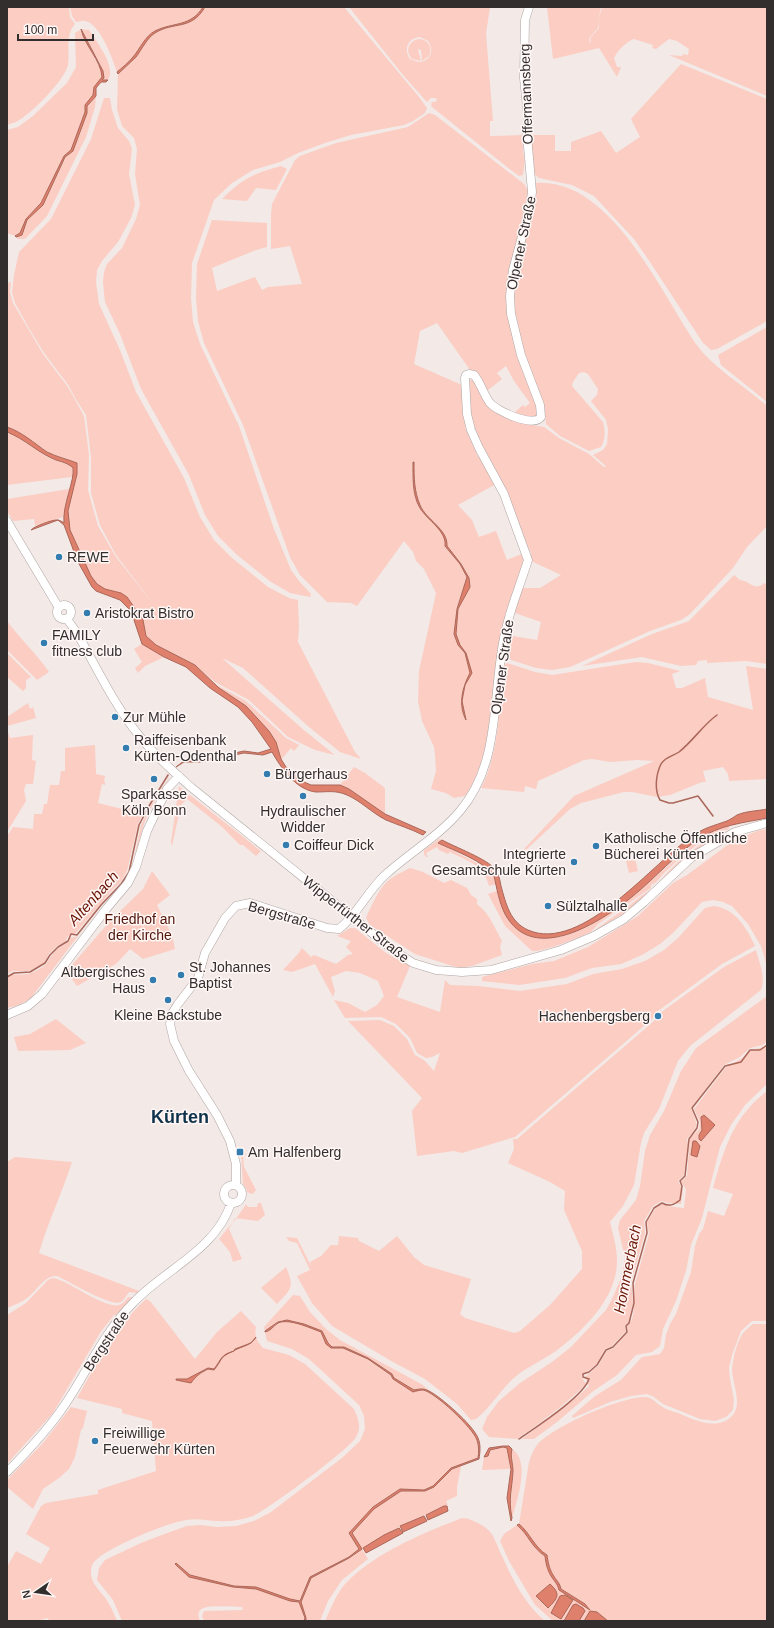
<svg xmlns="http://www.w3.org/2000/svg" width="774" height="1628" font-family="Arial,sans-serif">
<style>
.green{fill:#fbcdc3;fill-rule:evenodd}
.water{fill:#df806c;stroke:#ab6759}
.lines{fill:none;stroke-linecap:round;stroke-linejoin:round}
.stream{stroke:#ab6759;stroke-width:1.5}
.secondary-casing{stroke:#aea5a3;stroke-width:9}
.secondary{stroke:#fff;stroke-width:8}
.poi-dot{fill:#337cb0;stroke:#fff7f5;stroke-width:1.5}
.labels{text-anchor:middle;dominant-baseline:central;stroke-width:3;stroke-linejoin:round;paint-order:stroke}
.street-label{font-size:14px;fill:#322e2e;stroke:#fff7f5}
.poi-label{font-size:14px;fill:#322e2e;stroke:#fff7f5;text-anchor:start}
.park-label{font-size:14px;fill:#4f1308;stroke:#fff7f5}
.water-label{font-size:15px;font-style:italic;fill:#6b1505;stroke:#fff7f5}
.district-label{font-size:18px;font-weight:bold;fill:#10334c;stroke:#fff7f5}
</style>
<rect width="100%" height="100%" fill="#f3e9e7"/>
<path class="green" d="M7,7H69L70,17L75,24C65,35 70,51 68,65C65,80 29,116 16,122C13,123 10,124 7,125Z
M70,7H203C191,27 173,22 155,31C145,36 140,49 133,57C128,63 123,67 117,72C113,60 100,23 85,21C82,20 78,22 76,22L72,16Z
M205,7H344L419,97L427,108L425,113L413,121L404,125L351,135L325,143L298,153L280,162L253,170L232,183L214,200L192,263L191,298L193,322L200,344L239,426L274,529L291,570L299,581L311,594L310,597L290,593L271,582L236,554L218,536L205,515L189,475L141,389L120,334L105,302L103,282L104,272L107,264L122,248L136,219L140,205L135,174L137,149L134,138L122,126L117,109L118,74C124,68 130,63 136,57C142,49 147,38 155,33C174,21 191,31 205,7Z
M349,7H490L486,34L493,121H490V136L522,135L524,160L525,159L523,175L519,176L507,167L432,107L431,106L432,103H429L437,101L436,98H431L427,102L425,100L403,75ZM420,37L428,41C435,51 430,62 418,62L410,59C403,49 408,38 420,37Z
M547,7H601L598,22V28L589,38L590,42L588,44L591,42L590,38L599,28L598,22L602,7H767V96L669,55L682,56L683,54L688,55L689,49L677,41L669,39L656,49L652,48L653,45L634,39C626,42 618,50 614,58L617,67H621L617,77L599,48L553,59Z
M81,29L89,30C96,41 117,67 108,80H102L103,71Z
M80,30L102,72V77L94,87V95L85,105V112L71,150L64,156L41,203L26,219L20,233L15,236L7,233V130L18,127L33,116L67,83L76,67L75,33Z
M418,39C428,39 433,47 429,56L422,61L421,50L418,49L421,61L412,59C405,51 408,42 418,39Z
M681,64L767,99V321L717,349L711,350L703,343L650,262L634,239L594,196L572,185L539,178L534,174L530,135H555V151H571V142L601,131L616,153L640,137L631,119Z
M96,96L95,107L86,137L47,216L25,239H18L16,237L22,235L27,220L43,205L65,157L73,151L81,131L87,106Z
M104,98H110L112,110L118,128L129,141L132,149L129,174L135,205L131,218L118,242L102,261L97,270L96,282L99,304L120,350L136,392L184,478L200,517L214,540L232,558L268,587L289,598L298,600L299,626L298,642L355,752L361,759L340,752L309,727L243,668L222,658L305,731L335,755L315,750L288,737L249,700L215,682L195,665L156,645L146,636L143,620L121,593L105,589L97,584L91,576L82,557L70,530L68,521V511L77,474V463C68,458 57,457 48,452C34,443 22,432 7,427V283L11,282L10,292L13,303L43,354L68,387L84,416L89,455L88,490L98,526L116,557L155,606L116,555L100,525L91,493V457L86,415L75,398L69,386L44,353L30,330L15,303L12,292L14,275L19,252L51,219L91,139Z
M429,113L435,115L524,184L529,192L508,290L539,413L533,419L514,413L523,405L525,407L530,403L514,381L506,366L497,373L502,379L487,391L476,373L470,370L437,323L420,331L414,364L462,385L467,424L465,427L478,457L481,456L496,484L458,505L472,520L479,537L496,531L507,560L524,553V562L515,586L488,740C482,760 477,779 465,796L454,798L446,793L431,789L436,771L435,755L434,747L422,721L418,701L419,671L436,593L424,569L416,561L413,552L404,541L357,606L351,603L327,602L300,575L290,557L243,425L204,343L198,321L196,298L197,264L212,220L267,223V247L256,250L212,268L217,291L255,277L262,290L268,287L302,284L290,246L271,249V214L272,204L295,160L300,156L336,143L408,127ZM413,462H414C414,477 414,491 420,505C426,520 448,529 446,546L461,564L469,578L470,587L458,609L456,634L460,645L466,653L471,673L465,685L462,701L466,720C458,705 462,688 470,673L465,653L458,645L454,634L457,609L467,577L460,564L445,546C447,531 428,520 420,508C412,495 412,476 413,462Z
M281,166L287,169L276,190L256,188L247,201L222,199C243,178 253,174 281,166Z
M535,183C611,177 660,292 696,344C715,370 744,385 767,406V526L747,547L733,568L690,614L681,620L650,631L570,667L552,670L536,668L508,659L504,654L506,635L537,640L541,622L512,612L522,588H540L561,575L531,561V553L476,434L471,420L469,380H474L485,402L527,424L544,427L559,438L589,454L604,467L606,466L593,455L603,450L607,444L608,429L606,420L591,401L597,395L598,389L588,374L584,372L579,373L573,382L572,386L603,422C605,430 606,439 601,447L589,451L560,436L546,424L544,404L525,358L514,306L513,284L536,193Z
M767,327V402L721,365L718,355Z
M11,433L47,457L71,466L74,471L72,477L7,485V435Z
M69,489L63,517L35,526L34,519L13,521L7,511V499Z
M734,575L740,580C750,581 755,592 764,583L767,585V664L746,661L707,663V660L698,661L696,665L681,666L642,657L582,666L652,634L689,621Z
M7,621C20,639 37,654 49,672L37,680L7,650Z
M142,644L164,657L145,666L138,673L135,668L142,662L134,649Z
M7,653L31,677L26,680V688L23,691L7,677Z
M636,662L648,663L680,671L672,674L676,688H682L705,678L708,697L753,710L746,666L767,669V779L729,781L728,774L723,767L703,771L706,782H702L670,795L657,797L632,792H624L581,803L570,809L527,849L523,850L574,796L654,761L637,760L610,762L592,759L584,760L538,781L536,789L525,786L524,792L481,788C500,751 499,707 503,666L507,663L535,672L552,675Z
M213,683L246,701L286,738L299,745L294,751L291,748L281,760L276,742Z
M28,703L30,709L33,707L36,718L7,726V717Z
M7,730L10,738L33,735L32,760L36,761L33,784H26L24,790L26,801L7,832Z
M95,745L96,774L105,776L104,782H105V785L102,784L98,803L122,809L123,804L146,809L138,824L127,871L120,883L114,888L76,933L68,936L65,942L57,946L49,954L44,963L29,971H13L7,974V836L13,827L33,829L34,814H42L44,804H47L50,785H59L61,771H65V748Z
M354,767L365,773L385,788V814L349,789L340,785Z
M169,776L168,781C162,790 155,800 150,810C142,825 140,842 134,858L141,825L150,807L167,781Z
M179,786L189,796L190,795L261,851L256,856L243,845H240L221,826L187,799L181,805L172,846L171,842Z
M729,826V829C704,836 683,855 664,873C659,878 657,883 651,885V888L598,924L591,932L575,939L553,947L537,951H532L505,926L488,894L497,891L505,914L508,919L522,932L560,937L584,927L606,915L633,896L699,839L713,831Z
M767,829V966L761,946L748,924L732,906L723,902L713,900L702,902L673,933L660,944L642,955L621,964L592,968L565,978L519,985L482,981V977L532,964L554,961L588,947L638,916L673,883L687,875L733,841L757,831Z
M727,831C701,847 679,865 657,886C667,868 707,836 727,831Z
M439,839L442,840L439,843L486,868L494,876L496,884L489,886C484,865 468,861 450,852L448,854L439,850L437,847L426,853L428,857H426L424,854V850Z
M635,859L638,871L629,873L626,861Z
M410,868L423,872L444,883L451,880L467,888L471,895L477,899V904C490,914 494,927 502,941L500,947L502,955L472,966L459,968L415,954L370,925L366,918C368,912 371,907 374,901C384,881 390,878 410,868Z
M152,871L170,895L157,905L172,935L175,949L143,959L130,949L116,964L77,986L69,975L65,973L111,920L143,889Z
M653,889L632,908L592,933C602,924 613,917 625,909C634,902 642,894 653,889Z
M713,906C735,908 747,928 755,946L722,964L658,1011L652,1019L515,1137L462,1153L454,1151L417,1156L412,1111L422,1098L348,1021L380,1020L394,1026L407,1039L415,1055L424,1060L434,1071L440,1053L432,1057L426,1058L417,1053L410,1038L396,1024L381,1017L345,1018L334,1000L348,1003L365,1012L377,1005L384,996L378,981L360,973L346,971L331,977L335,991L333,997L315,964L292,972L283,970L298,954L302,948L311,957L314,955L336,964L348,955L353,954L346,947L351,941L337,936L350,928H355L386,953L410,966L397,997L440,1012L445,980L450,985L478,986L520,991L567,984L593,974L622,969L645,961L664,950L678,938L705,908Z
M78,936L31,998L19,1005L7,1008V976C15,973 23,976 31,973C36,971 42,968 45,965C50,960 52,952 59,948C64,944 67,944 70,938Z
M756,950C759,962 766,977 761,990L690,1046L678,1061L659,1109L644,1133L641,1143L634,1185L623,1206L610,1222C613,1235 617,1247 617,1261C617,1296 587,1327 561,1347C547,1359 529,1365 515,1377C500,1390 491,1407 476,1419L471,1420L457,1404L425,1379L393,1362L332,1326L312,1303L297,1276L310,1270L297,1243L289,1241L286,1237L297,1238L311,1266L310,1262L321,1256L331,1245H338L339,1236L358,1238L359,1241L379,1251L397,1236L414,1257L424,1265L471,1279L460,1314L465,1318L514,1333L520,1331L550,1305L582,1269V1251L564,1210L565,1191L550,1182L508,1163L514,1149L513,1139H517L654,1021L660,1013L724,967Z
M767,996V1041L763,1045L750,1048L740,1057L724,1065L691,1108C697,1125 700,1124 687,1139L688,1144L684,1175L678,1181L683,1190L681,1204C674,1203 668,1204 662,1201L653,1206L644,1221L645,1233L631,1283L633,1303L628,1323L625,1326L626,1331L612,1346L605,1349L596,1365L581,1376L586,1384C565,1405 541,1422 517,1439L489,1437L482,1429L487,1417L499,1401L520,1383L552,1362L571,1347L606,1310L612,1299L622,1276L625,1258L618,1228L620,1220L636,1200L640,1186L645,1151L650,1135L664,1111L681,1071L696,1048Z
M56,1019L86,1043L70,1050L18,1051L14,1037L30,1034Z
M767,1044V1084L745,1105L731,1125L720,1147L702,1218L691,1245L686,1271L676,1301L663,1329L660,1346L652,1352L636,1355L617,1375L592,1392L557,1422L534,1439H522L577,1397L589,1386L585,1377L598,1366L607,1351L614,1348L628,1332L627,1326C638,1317 632,1296 635,1284L649,1234L647,1222L655,1209L662,1204C667,1207 678,1207 684,1208L686,1189L681,1182L687,1176L690,1139L699,1129L700,1122L694,1109L726,1067L741,1059L751,1050L764,1047ZM701,1117L715,1125L699,1135L702,1130Z
M767,1091V1321H752L741,1331L732,1355L729,1368L730,1379L734,1400L733,1410L726,1417L715,1421L700,1419L663,1404L654,1397L647,1394L631,1396L610,1402L573,1418L572,1416L595,1396L621,1380L640,1359L643,1357L660,1354L664,1348L666,1335L670,1324L676,1314L691,1272L695,1246L699,1234L703,1229L708,1211L724,1216L733,1194L713,1188C721,1160 729,1130 749,1108C754,1102 761,1096 767,1091Z
M241,1151L246,1154L243,1157L244,1167L256,1190L253,1194L246,1192L247,1190L243,1184Z
M15,1157L72,1162C62,1193 48,1222 39,1253L139,1291L137,1293L129,1292C127,1295 124,1300 121,1302C110,1307 69,1281 57,1276C44,1275 37,1291 27,1298C21,1303 14,1305 7,1308V1162Z
M258,1203H261L265,1215L258,1221L235,1218L229,1229L242,1259L233,1262L230,1252L219,1239C228,1228 239,1216 246,1204L248,1207H257Z
M286,1267C295,1288 291,1289 277,1304L261,1288Z
M53,1278C70,1281 104,1309 119,1305C123,1304 126,1300 128,1297H133L116,1315H114L100,1333L53,1413L7,1464V1315L26,1303L48,1280Z
M293,1295L300,1296L310,1312L326,1329L340,1340L423,1385L428,1390L422,1389L414,1390L394,1378L392,1374L368,1358L344,1347H332L328,1343L322,1331C309,1326 292,1317 278,1322C273,1324 270,1329 265,1331L264,1327Z
M146,1299L150,1301L195,1359L217,1332L241,1311L256,1327C254,1336 257,1341 263,1348L289,1355L305,1364L354,1409C358,1418 362,1427 356,1437C350,1449 267,1510 253,1516C242,1520 229,1522 217,1521C207,1521 197,1518 187,1520C168,1522 109,1547 96,1560C93,1562 91,1567 91,1571C90,1583 100,1590 106,1599C111,1606 114,1614 117,1621H49L48,1618L36,1621H9L7,1618V1567L16,1551L41,1564L50,1548L26,1534L41,1506L46,1503L98,1494V1490L156,1471L152,1421L122,1413V1409L77,1398C97,1363 116,1327 146,1299Z
M287,1321L304,1325L321,1332L326,1344L331,1348H343L368,1359L391,1375L393,1379L413,1392C416,1391 420,1390 423,1390C435,1392 473,1428 477,1440C479,1446 478,1452 478,1458L451,1468L433,1486L424,1490L400,1489L373,1507L349,1533L359,1548L349,1557L310,1577L300,1601L290,1599L256,1587L234,1586L190,1575L177,1563L189,1577L233,1587L256,1589L290,1601L299,1602L305,1618L304,1621H204L202,1616L204,1611L243,1610L242,1607C233,1607 211,1605 204,1608C197,1610 198,1616 200,1621H122L113,1600L97,1580L99,1568L105,1560L141,1543L167,1533L187,1526L200,1525L217,1527L236,1526L254,1521L271,1512L342,1458L360,1441L365,1429L364,1416L359,1405L309,1359L292,1349L267,1341L265,1332L269,1331L278,1323Z
M753,1324H767V1621H608L597,1612L590,1611L584,1621H579L584,1611L564,1621H553L535,1605L509,1561L500,1541L504,1534L517,1525C529,1535 531,1548 545,1556C546,1564 547,1569 551,1576C554,1581 558,1584 559,1590L591,1609L585,1604L561,1589C560,1583 556,1580 553,1575C549,1568 548,1562 547,1555C534,1547 530,1533 519,1524L529,1462C531,1456 533,1450 537,1445C552,1427 622,1396 646,1397C653,1398 656,1403 661,1406C666,1410 673,1411 678,1413C693,1419 711,1429 727,1420C746,1409 732,1385 732,1369C733,1358 737,1340 744,1332C747,1329 750,1326 753,1324ZM557,1594L555,1599L547,1608L536,1596Z
M71,1407L87,1411L83,1428L81,1430L75,1457L69,1469L59,1478L43,1489L33,1509L7,1487V1480L43,1443Z
M503,1447L507,1448L511,1469L482,1470L484,1457L488,1456L490,1450Z
M512,1449C531,1461 517,1500 512,1518C508,1498 512,1490 513,1471C513,1463 510,1457 512,1449Z
M461,1466L457,1487V1496L446,1501L448,1505L401,1526L362,1549L368,1559L342,1580L328,1601L320,1621H306V1618L301,1602L311,1578L349,1558L361,1549L352,1533L374,1509L401,1491H425L434,1487L452,1469Z
M462,1518C470,1518 486,1526 491,1533C496,1540 499,1551 503,1558C513,1581 526,1605 545,1621H325C331,1608 336,1594 346,1583C375,1553 423,1533 462,1518Z"/>
<path class="water" d="M203,7H205C191,31 174,21 155,33C147,38 142,49 136,57C130,63 124,68 118,74L117,72C123,67 128,63 133,57C140,49 145,36 155,31C173,22 191,27 203,7Z
M81,29L103,71L104,78L102,80H108L106,82H101L96,88V96L87,106V113L73,151L65,157L43,205L27,220L22,235L16,237L15,236L20,233L26,219L41,203L64,156L71,150L85,112V105L93,95L94,87L102,77C101,60 84,45 81,29Z
M7,427C22,432 34,443 47,452C57,457 67,459 77,463V474L68,511L70,530L91,576L97,584L105,589L121,593L127,597L143,620L146,636L156,645L195,665L219,688L246,706L269,731L276,742L281,759L286,767L304,782L311,785H340L349,789L385,814L426,832L423,835C411,829 398,825 386,820C372,813 361,801 347,795C336,790 327,792 316,792C296,790 281,768 272,752L263,755L244,753L200,762H184L176,767L184,761H198L244,751L258,753L271,749L252,722L238,707L210,688L186,667L164,657L142,644L131,611L120,600L96,591L92,587L74,555L73,549L64,525L58,520L31,530C33,527 53,519 58,520C59,520 63,522 64,523C62,506 75,480 73,468C68,463 62,462 56,460C38,453 25,439 7,432Z
M413,462H414C414,477 414,491 420,505C426,520 448,529 447,546L461,564L469,578L470,587L458,609L456,634L460,645L466,653L472,673L465,685L462,701L466,720C458,705 462,688 470,673L465,653L458,645L454,634L457,609L467,577L460,564L445,546C447,531 427,520 420,508C412,495 413,477 413,462Z
M767,809V818C743,823 719,825 699,839C675,855 655,878 633,896C601,922 533,966 505,914C499,902 497,889 494,876C484,861 455,851 438,843L442,840C455,847 487,859 495,869C499,875 500,880 501,886C506,904 510,922 528,930C582,954 654,861 694,835C706,827 713,826 727,821C731,819 734,817 737,815C746,811 758,811 767,809Z
M704,1115L715,1125L701,1141L699,1139V1135L702,1130L701,1117Z
M693,1141H696L700,1146L697,1157L691,1155Z
M287,1320L304,1324L322,1331L328,1343L332,1347H344L368,1358L392,1374L394,1378L414,1390C419,1389 424,1388 429,1391C441,1397 473,1425 478,1438C481,1445 480,1452 479,1459L452,1469L434,1487L425,1491H401L374,1509L352,1533L362,1549L349,1558L311,1578L301,1602L306,1618V1621H304L305,1618L299,1602L290,1601L256,1589L233,1587L189,1577L175,1564L176,1563L190,1575L234,1586L256,1587L290,1599L300,1601L310,1577L349,1557L359,1549L349,1533L373,1507L400,1489L424,1490L433,1486L451,1468L478,1458C479,1452 479,1446 477,1440C473,1428 435,1392 423,1390C420,1390 416,1391 413,1392L393,1379L391,1375L368,1359L343,1348H331L326,1344L321,1332C310,1328 289,1318 278,1323C273,1326 271,1331 265,1332V1331L278,1322Z
M256,1337C252,1345 243,1346 235,1350L234,1351C219,1357 223,1359 214,1370L208,1369C200,1373 196,1376 191,1383L176,1380V1379H187L208,1368L214,1369C222,1359 220,1355 234,1351L235,1349L251,1343Z
M503,1446H509L512,1449C510,1457 513,1463 513,1471C512,1490 508,1498 512,1518L511,1521L507,1498L511,1469L507,1448L503,1447L490,1450L488,1456L484,1457L489,1448Z
M444,1506H447L448,1511L428,1520L426,1515Z
M424,1516L427,1521L403,1532L400,1526Z
M519,1524C530,1533 534,1547 547,1555C548,1562 549,1568 553,1575C556,1580 560,1583 561,1589L585,1604L590,1610L559,1590C558,1584 554,1581 551,1576C547,1569 546,1564 545,1556C531,1547 529,1535 517,1525Z
M399,1528L403,1533L366,1553L363,1548L384,1535Z
M550,1584C561,1594 558,1598 548,1608L536,1596Z
M565,1595L573,1600L561,1619L551,1613L560,1596Z
M576,1604L583,1608L585,1611L579,1621H564L573,1605Z
M590,1611L597,1612L608,1621H584Z"/>
<g class="lines">
<path class="stream" d="M713,816L698,796L673,803H669L660,800C654,790 656,774 661,764C665,757 673,756 679,752C693,741 703,725 717,715
M7,977L14,973L30,972L45,963L50,955L58,947L68,941L71,934L77,935L101,905L121,884L129,872L139,825L149,806L168,775
M519,1439C536,1427 583,1397 589,1379L583,1377V1374L589,1372L597,1365L606,1350L613,1347L627,1332L626,1326L629,1323L634,1303L633,1283L647,1233L646,1222L654,1208L662,1203C669,1207 674,1205 680,1200L682,1186L680,1181L685,1176L689,1139L697,1128L698,1122L692,1108L725,1066L741,1062L750,1050H760L767,1045"/>
<g class="secondary-casing">
<path id="secondary" d="M7,521L59,608
M57 612a7 7 0 1 1 14 0a7 7 0 1 1-14 0Z
M67,619L77,633C97,668 115,707 141,738C156,757 174,772 192,788L393,950L413,963L436,970L462,972L491,970L561,950L594,936L624,919L644,902L692,857L735,832L767,823
M7,1015L28,1006L42,994L107,908L128,883L136,867L147,831L167,789L179,776
M236,1185V1164L230,1141L217,1115L189,1071L174,1041L170,1024L173,1012L178,1004L198,978L205,953L225,918L236,906L250,903L327,928L339,929C357,915 367,892 384,876C409,853 438,837 460,811C501,763 492,696 504,638C509,611 520,586 528,560L504,494L479,448L471,430L467,414L465,378L466,375L469,374L474,375C481,383 483,394 490,403C497,411 533,428 541,417L540,405L521,355L511,314L510,296L513,270L530,207L532,192L527,135L528,117L524,78L525,20L529,7
M224 1194a9 9 0 1 1 18 0a9 9 0 1 1-18 0Z
M7,1472C28,1451 49,1429 66,1403C88,1370 104,1332 133,1303C165,1269 216,1250 231,1203"/>
</g>
<use href="#secondary" class="secondary"/>
</g>
<g class="poi-dot">
<circle cx="59" cy="557" r="4"/>
<circle cx="87" cy="613" r="4"/>
<circle cx="44" cy="643" r="4"/>
<circle cx="115" cy="717" r="4"/>
<circle cx="126" cy="748" r="4"/>
<circle cx="267" cy="774" r="4"/>
<circle cx="154" cy="779" r="4"/>
<circle cx="303" cy="796" r="4"/>
<circle cx="286" cy="845" r="4"/>
<circle cx="596" cy="846" r="4"/>
<circle cx="574" cy="862" r="4"/>
<circle cx="548" cy="906" r="4"/>
<circle cx="181" cy="975" r="4"/>
<circle cx="153" cy="980" r="4"/>
<circle cx="168" cy="1000" r="4"/>
<circle cx="658" cy="1016" r="4"/>
<rect x="236" y="1148" width="8" height="8" rx="2"/>
<circle cx="95" cy="1441" r="4"/>
</g>
<g class="labels">
<g class="street-label">
<text transform="translate(526 94) rotate(-92)">Offermannsberg</text>
<text transform="translate(521 243) rotate(-78)">Olpener Straße</text>
<text transform="translate(502 667) rotate(-82)">Olpener Straße</text>
<text transform="translate(282 915) rotate(16)">Bergstraße</text>
<text transform="translate(356 919) rotate(38)">Wipperfürther Straße</text>
<text transform="translate(106 1341) rotate(-56)">Bergstraße</text>
</g>
<g class="poi-label">
<text x="67" y="557">REWE</text>
<text x="95" y="613">Aristokrat Bistro</text>
<text x="52" y="635">FAMILY<tspan x="52" dy="16">fitness club</tspan></text>
<text x="123" y="717">Zur Mühle</text>
<text x="134" y="740">Raiffeisenbank<tspan x="134" dy="16">Kürten-Odenthal</tspan></text>
<text x="275" y="774">Bürgerhaus</text>
<text x="154" y="794" text-anchor="middle">Sparkasse<tspan x="154" dy="16">Köln Bonn</tspan></text>
<text x="303" y="811" text-anchor="middle">Hydraulischer<tspan x="303" dy="16">Widder</tspan></text>
<text x="604" y="838">Katholische Öffentliche<tspan x="604" dy="16">Bücherei Kürten</tspan></text>
<text x="294" y="845">Coiffeur Dick</text>
<text x="566" y="854" text-anchor="end">Integrierte<tspan x="566" dy="16">Gesamtschule Kürten</tspan></text>
<text x="556" y="906">Sülztalhalle</text>
<text x="189" y="967">St. Johannes<tspan x="189" dy="16">Baptist</tspan></text>
<text x="145" y="972" text-anchor="end">Altbergisches<tspan x="145" dy="16">Haus</tspan></text>
<text x="168" y="1015" text-anchor="middle">Kleine Backstube</text>
<text x="650" y="1016" text-anchor="end">Hachenbergsberg</text>
<text x="248" y="1152">Am Halfenberg</text>
<text x="103" y="1433">Freiwillige<tspan x="103" dy="16">Feuerwehr Kürten</tspan></text>
</g>
<g class="park-label">
<text x="140" y="919">Friedhof an<tspan x="140" dy="16">der Kirche</tspan></text>
</g>
<g class="water-label">
<text transform="translate(93 898) rotate(-48)">Altenbach</text>
<text transform="translate(627 1269) rotate(-79)">Hommerbach</text>
</g>
<g class="district-label">
<text x="180" y="1117">Kürten</text>
</g>
</g>
<rect width="774" height="1628" fill="none" stroke="#322e2e" stroke-width="16"/>
<g transform="translate(36 1592) rotate(257)" stroke="#fff7f5" stroke-width="3" paint-order="stroke">
<path d="M0-3L7 15L0 10L-7 15Z" fill="#322e2e"/>
<text y="-6" font-size="11" font-weight="bold" text-anchor="middle" fill="#322e2e">N</text>
</g>
<path d="M18 34v6h75v-6" fill="none" stroke="#322e2e" stroke-width="2"/>
<text x="24" y="34" font-size="12" fill="#322e2e" stroke="#fff7f5" stroke-width="3" paint-order="stroke">100 m</text>
</svg>
